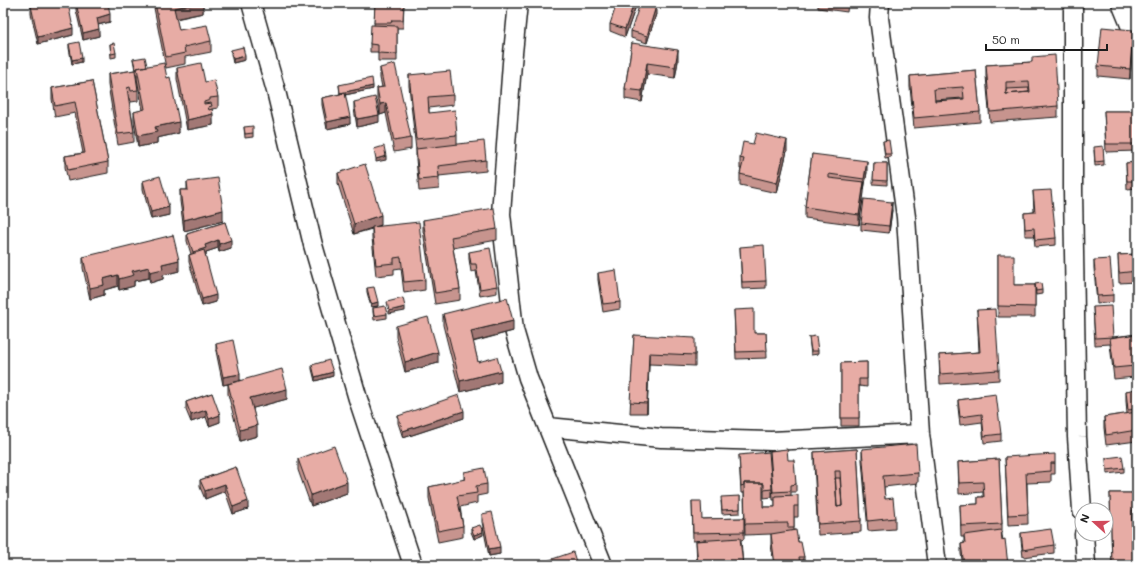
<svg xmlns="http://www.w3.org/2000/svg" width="1140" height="568" font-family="Mali,sans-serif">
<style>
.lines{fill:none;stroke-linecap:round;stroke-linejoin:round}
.minor-casing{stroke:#1c1c1c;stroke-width:21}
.minor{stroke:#fff;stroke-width:18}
.wall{fill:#c7948e;stroke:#1c1c1c;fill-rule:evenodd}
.shaded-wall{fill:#a27874;stroke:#1c1c1c}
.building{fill:#e7aca5;stroke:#1c1c1c;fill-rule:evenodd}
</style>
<rect width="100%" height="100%" fill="#fff"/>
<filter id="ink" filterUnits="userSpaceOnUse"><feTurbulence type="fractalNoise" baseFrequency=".025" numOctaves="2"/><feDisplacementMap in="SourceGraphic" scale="8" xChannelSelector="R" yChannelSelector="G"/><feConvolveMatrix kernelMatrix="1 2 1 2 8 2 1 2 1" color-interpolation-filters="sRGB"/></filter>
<g filter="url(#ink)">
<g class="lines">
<g class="minor-casing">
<path id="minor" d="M251,3L276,91L313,245L358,399L413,565
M518,3L512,63L501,214L514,330L528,378L603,565
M880,3L879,18L906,217L920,434L937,565
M1073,3V190L1077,437L1082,510
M1121,3L1137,42
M548,427L661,438L771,441L920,434
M1084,534L1086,565"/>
</g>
<use href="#minor" class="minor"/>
</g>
<path class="wall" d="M76,3L110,22L98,25L99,36L83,40L76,10Z
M153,3H203V13L176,19L179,30L211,41V52L185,57V64L166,68Z
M375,3H404L403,28H397V61H378V52H370V44L374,25Z
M637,3L625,37L610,31V24Z
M818,3H848L847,12L818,8Z
M866,3H877L876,8L866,6Z
M31,6L73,35L38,44L31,14Z
M656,14L647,43L631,38V31Z
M1133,40L1130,79L1098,76V66Z
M632,43L678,61L675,78L647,74L642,102L625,99V89Z
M69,44L82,62L72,64L69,48Z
M110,44L116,53V57L111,58Z
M231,50L245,60L233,63L231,54Z
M133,59L147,66L167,78L179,133L157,138V143L138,147L134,122V112L143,110L137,79V74H136L138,90V101L131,102L130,98H129L134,132V142L118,145L108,85V74L135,70Z
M1032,62L1058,106V117L990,122L986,76V65Z
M177,68L205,82L218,97V108L212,109L213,125L187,130L177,79Z
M380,68L411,138V149L394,152L386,113L380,115L377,99V88L382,87L380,78Z
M976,70L980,112V122L914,128L910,87V76ZM963,98V99L935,101L934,100Z
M409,75L453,95V105L429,108V113L457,135V144L486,160V171L439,176V189L419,191L416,159V150L409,86Z
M92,81L108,162V173L68,181L65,167V156L83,153L75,113L55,117L52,99V88Z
M339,85L373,89L345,95L350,124L327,129L322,105V98L340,94Z
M354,102L379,122L357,127L354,109Z
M1104,111H1137V134H1136V151L1106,152Z
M244,127L253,133V137L245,138Z
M883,141L891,154V157L885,158Z
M1094,150L1104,161V165L1095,166Z
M787,151L777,193L740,185V174L741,169H740V158Z
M812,154L867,172L864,190L859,225L805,218V207Z
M1137,162V188L1127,189L1126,163Z
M874,163H887V185L873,184Z
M338,173L381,225L380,226L425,280V290L404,293L401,268L394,269V274L376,276L372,238V229L354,234L338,184Z
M143,181L169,215L151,219L143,189Z
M187,182L223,221L184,231L180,201V190H187Z
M1033,191L1056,238V245L1035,247L1034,236H1025L1024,213L1034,212Z
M892,210L889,233L861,230V223Z
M423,220L497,229V240L453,248L460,289V300L435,304L423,231Z
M225,222L231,248L219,252L218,248L206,252V255H205L216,302L202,306L189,262V255L191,254L187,241V234Z
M740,247L766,281V288L742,289Z
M469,252L497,286V293L480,296L476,271L471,272L469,259Z
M1137,254V282L1119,283L1118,255Z
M998,255L1014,285H1035V317H998Z
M83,257L179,271L163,275V279L150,283L149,278L134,281V286L119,290L118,286L104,290V295L90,299L83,268Z
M1094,260L1113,295V302L1097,304L1094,268Z
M598,273L620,302V309L603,312L598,280Z
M1035,284L1042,290V294L1036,295Z
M367,288L378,306L371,307L367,292Z
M1093,307L1113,337L1137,334V363H1135V377L1114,379L1110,344L1095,345Z
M373,308L387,314V318L374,320L373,312Z
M734,310L754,333H766L767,358L736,359Z
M977,310L999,370V380L940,384L939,355L979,352Z
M443,314L513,331L473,342L478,362L501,382L460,392L443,325Z
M396,326L438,363L405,372L396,337Z
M634,335L695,349V366L649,364L647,413H630Z
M809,337L818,351V354L811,355Z
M216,344L240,380L287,399L253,408L257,436L240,441L228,394V384L223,385L216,351Z
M867,362V387L859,386V426H841V363Z
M312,365L333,376L315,381L312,369Z
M1137,389V441L1106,445L1104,428V417L1127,414L1126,401V391Z
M212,393L220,422L209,426L206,417L191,422L186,410V402Z
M981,397L1001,434V441L984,443L982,422L960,425L958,407V400Z
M398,416L464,418L403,438L398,423Z
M857,449L861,521V532L818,535L814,463V452Z
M862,449L918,473V483L884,487L885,499L895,518V529L868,531L862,460Z
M770,451L788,460L796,484V492H791V496L798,506V517H794V530L804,557V565H774L771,545V534L745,535L744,493H741L739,455L772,489V497L764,498V491H763V507H775V500H773Z
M1005,457L1055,463V474H1051V482L1027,483L1028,524L1008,525Z
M1106,458L1124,468V472L1107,474Z
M298,459L347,493L311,506L298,470Z
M999,459L1002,524V535L1008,565H963L961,554V544L964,543V537H961L960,505L978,504V497H983V492L959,494L958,462Z
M236,467L248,509L233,514L225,491L205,499L200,487V480Z
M464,472L487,484V494L477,496V503L460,507L463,526V537L438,542L429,498V487L464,480Z
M1110,493H1137V565H1112Z
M740,496V513L722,514L721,501Z
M692,501L702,519L744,518V539L741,540L743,565H697L696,541L706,540L693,541Z
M482,514L500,554L489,556L482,522Z
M471,528L483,535L474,539L471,532Z
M1021,533L1054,545V553L1023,557L1021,540Z"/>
<path class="shaded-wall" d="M200,3H203V13L174,19V8Z
M634,3H637L625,37V29Z
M656,6V14L647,43V36Z
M110,14V22L97,25V18Z
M73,28V35L38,44V37Z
M99,29V36L83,40V33Z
M1133,30V40L1130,79V69Z
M678,50V61L675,78V67Z
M245,56V60L233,63V59Z
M82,58V62L72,64V60Z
M647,63V74L642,102V91Z
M373,86V89L340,96V93Z
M386,103V113L380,115V104Z
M213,114V125L187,130V120Z
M379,115V122L357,127V119Z
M350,117V124L327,129V122Z
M179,122V133L157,138V143L138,147V136L155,127Z
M787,140V151L777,193V183Z
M386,156V160L376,162V159Z
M867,161V172L864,190V179Z
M864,182V193L859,225V215Z
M892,202V210L889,233V226Z
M169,207V215L151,219V212Z
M223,210V221L184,231V220Z
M381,215V225L354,234V224Z
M218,240V248L206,252V255L193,259V252L205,245Z
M231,240V248L219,252V244Z
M179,260V271L163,275V279L150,283V272L162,264Z
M149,267V278L134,281V286L119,290V279L132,271Z
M118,275V286L104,290V295L90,299V288L103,279Z
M216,295V302L202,306V299Z
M378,302V306L371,307V304Z
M405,307V311L389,314V311Z
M513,321V331L471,342V331Z
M438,352V363L405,372V362Z
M649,353V364L647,413V403Z
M501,371V382L460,392V381Z
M333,372V376L315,381V377Z
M240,374V381L223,385V377Z
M287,389V399L250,409V398Z
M206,410V417L191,422V415Z
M464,411V418L403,438V431Z
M220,415V422L209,426V419Z
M257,425V436L240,441V430Z
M347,482V493L311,506V495Z
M225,484V491L205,499V491Z
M248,501V509L233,514V507Z
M483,532V535L474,539V535Z
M500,547V554L489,556V549Z"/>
<path class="building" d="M44,3H68L73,28L38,37L31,6Z
M76,3H108L110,14L97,18L99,29L83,33Z
M155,3H200L174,8L179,30L207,25L211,41L184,47L185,53L166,57Z
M375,3H404L403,20H392L391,23H374Z
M617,3H634L625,29L610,24Z
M640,3H645L656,6L647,36L631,31Z
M837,3H847V4Z
M371,25L397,26V54L378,53V45L370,44Z
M1102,27L1133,30L1130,69L1098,66Z
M79,42L82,58L72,60L69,44Z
M114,43L116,53L111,54L110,44Z
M632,43L678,50L675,67L647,63L642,91L625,89Z
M243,47L245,56L233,59L231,50Z
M1055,55L1058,106L990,112L986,65L1032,62V57ZM1029,81L1030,92L1006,94V82Z
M145,57L147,66L137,68V70H136L133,59Z
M164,63L167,78L170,77L179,122L155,127L157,132L138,136L134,112L145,109L137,68Z
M201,63L205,82L214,80L218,97L210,98V100L204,102V104L211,103L212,106L208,107L209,110L212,109L213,114L187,120L177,68Z
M395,64L411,138L394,141L386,103L380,104L377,88L384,87L380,68Z
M135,70L138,90L131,91L130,87L127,88L134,132L118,134L108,74Z
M976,70L980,112L914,118L910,76ZM963,87L964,99L935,101L934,89Z
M450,71L453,95L428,97L429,113L455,110L457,135L416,139L409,75Z
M372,78L373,86L340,93L339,85Z
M92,81L108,162L68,170L65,156L85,153L75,102L55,106L52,88Z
M1029,88V92L1006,94V89Z
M345,93L350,117L327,122L322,98Z
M375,97L379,115L357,119L354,102Z
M1104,111H1137V126H1136V144H1106Z
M253,126V133L245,134L244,127Z
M756,133L787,140L777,183L740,174L744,159L740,158L743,142L753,144Z
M889,140L891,154H885L883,141Z
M484,141L486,160L438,166L439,178L419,180L416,149Z
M384,146L386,156L376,159L374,149Z
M1103,146L1104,161L1095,162L1094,147Z
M812,154L867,161L864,179L829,174V178L864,182L859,215L805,207Z
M1137,162V181H1127L1126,163Z
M874,163H887V181L873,180Z
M365,164L381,215L354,224L338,173Z
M160,176L169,207L151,212L143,181Z
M218,178L223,210L184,220L180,190H188L187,182Z
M1051,190L1056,238L1035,240L1034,228L1025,229L1024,213L1035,212L1033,191Z
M864,199L892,202L889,226L861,223Z
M494,208L497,229L451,237L460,289L435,293L423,220Z
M225,222L231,240L219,244L218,240L205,245L206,248L193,252L187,234Z
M419,222L425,280L404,282L401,257L394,258V263L376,265L372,227Z
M173,235L179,260L162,264L163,269L150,272L149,267L132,271L134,275L119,279L118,275L103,279L104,285L90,288L83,257Z
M764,245L766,281L742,282L740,247Z
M490,248L497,286L480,289L476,264H471L469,252Z
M204,250L216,295L202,299L189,255Z
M1137,254V271L1119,273L1118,255Z
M998,255H1014V285H1035V307L998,306Z
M1110,259L1113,295L1097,296L1094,260Z
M616,270L620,302L603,304L598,273Z
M1041,283L1042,290L1036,291L1035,284Z
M374,287L378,302L371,304L367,288Z
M403,298L405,307L389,311L387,302Z
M507,298L513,321L471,331L478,362L497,357L501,371L460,381L443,314Z
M385,306L387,314L374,316L373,308Z
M1111,306L1113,337L1095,338L1093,307Z
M754,309V333H766L767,351L736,352L734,310Z
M995,309L999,370L940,374L939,355L980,352L977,310Z
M428,317L438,352L405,362L396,326Z
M1137,334V352L1133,353L1135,366L1114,368L1110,338Z
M634,335L695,338V355L649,353L647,403L630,402Z
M816,336L818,351H811L809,337Z
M233,340L240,374L223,377L216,344Z
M329,360L333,372L315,377L312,365Z
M867,362V379H859V418H841V363Z
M282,369L287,389L250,398L257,425L240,430L228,384Z
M1137,389V409L1128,410L1126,391Z
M212,393L220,415L209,419L206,410L191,415L186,402Z
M996,394L1001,434L984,436L982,414L960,417L958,400L981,397V396Z
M459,395L464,411L403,431L398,416Z
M1137,412V430L1106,435L1104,417Z
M916,444L918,473L883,476L885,499L893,498L895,518L868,521L862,449Z
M334,446L347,482L311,495L298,459Z
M787,449L788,460H794L796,484L791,485V491L773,492L770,451Z
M857,449L861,521L818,524L814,452ZM835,471H840L842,506L837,507Z
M769,452L772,489L764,490V484H763V483H744V485L741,486L739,455Z
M1055,454V463H1051V471L1026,473L1028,514L1008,515L1005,457Z
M1122,456L1124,468L1107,470L1106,458Z
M999,459L1002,524L961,526L960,505L978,504V497H984L983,482L959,483L958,462Z
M236,467L248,501L233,507L225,484L205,491L200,480Z
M484,468L487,484L476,486L477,493L457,496L463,526L438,531L429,487L465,479L464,472Z
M835,478H840L842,506L837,507Z
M744,483H763V507H775V496L798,495V506H794V528H788V523L745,524Z
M1110,493H1137V510H1132V551H1137V565H1112Z
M740,496V509L722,510L721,497Z
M692,501H701L702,519L744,518V532L693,533Z
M492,512L500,547L489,549L482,514Z
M1132,516H1137V551H1132Z
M480,525L483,532L474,535L471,528Z
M1051,529L1054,545L1023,550L1021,533Z
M796,530L798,542H801L804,557H799L800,565H775L771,534Z
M1001,530L1002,540L1005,539L1008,565H976V563L964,565L961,544L965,543L964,535Z
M740,538L743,565H698L696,541Z
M573,552L577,565H535Z"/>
</g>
<rect width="1140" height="568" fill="none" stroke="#fff" stroke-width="16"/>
<rect x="8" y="8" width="1124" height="552" fill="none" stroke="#1c1c1c" stroke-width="1.5" filter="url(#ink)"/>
<g transform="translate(1094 522) rotate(291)"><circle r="19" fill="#ffffff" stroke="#a4a4a4"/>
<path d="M0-3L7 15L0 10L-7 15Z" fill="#d1495b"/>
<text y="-6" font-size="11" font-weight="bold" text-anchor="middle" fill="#1c1c1c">N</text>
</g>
<path d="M986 44v6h121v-6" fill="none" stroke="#1c1c1c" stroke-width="2"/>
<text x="992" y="44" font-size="12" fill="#1c1c1c" stroke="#ffffff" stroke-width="3" paint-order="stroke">50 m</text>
</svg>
